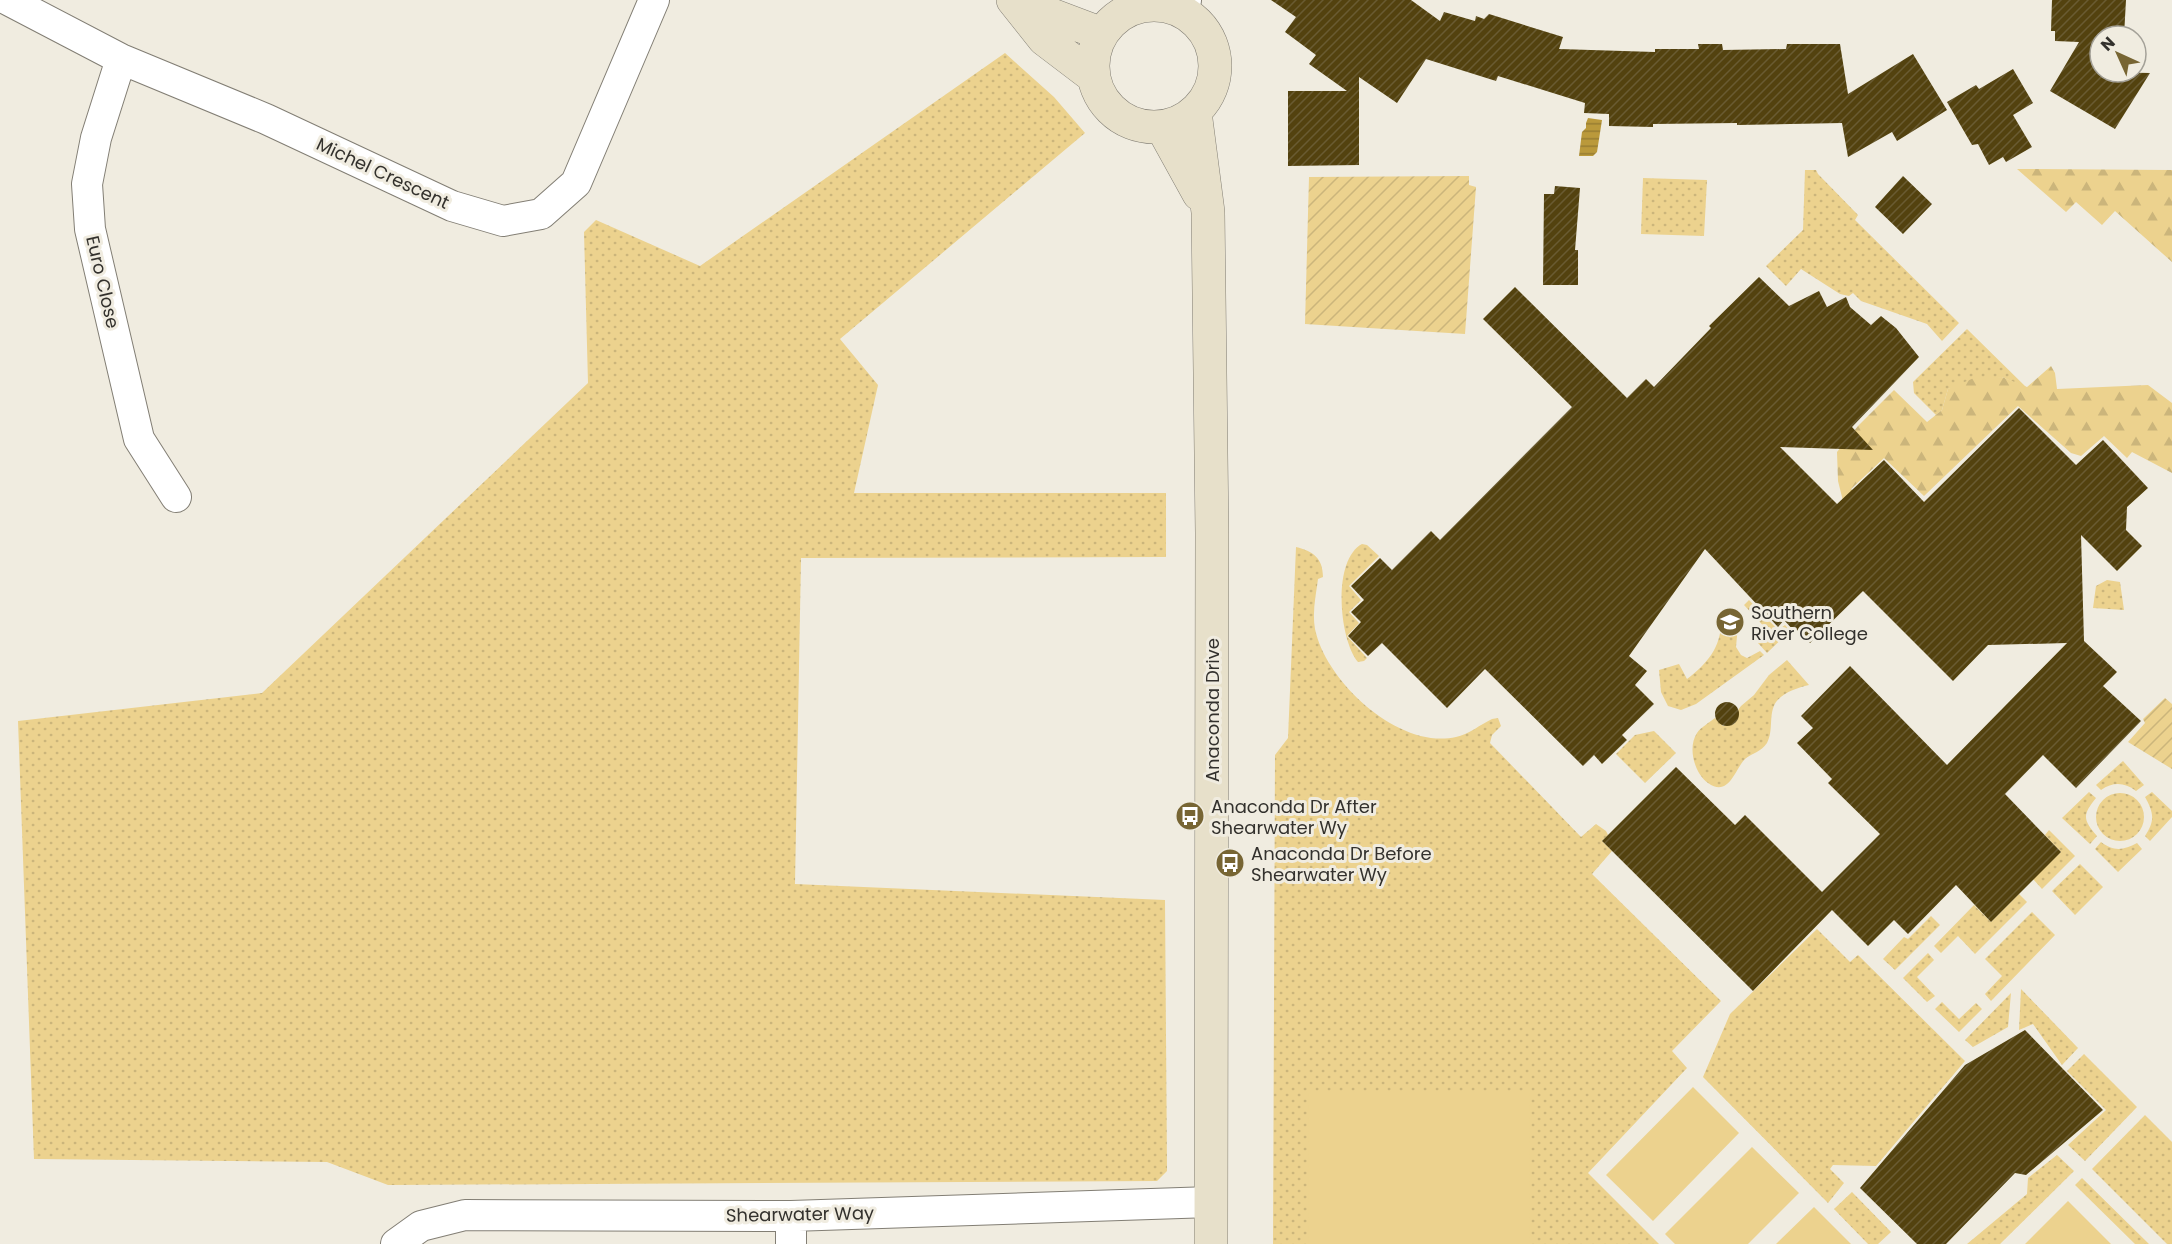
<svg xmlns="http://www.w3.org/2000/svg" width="2172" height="1244" font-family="Poppins,sans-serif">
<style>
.grass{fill:url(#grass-dots)}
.forest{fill:url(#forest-firs)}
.garden{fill:url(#garden-furrows)}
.pitch{fill:#ecd28e}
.water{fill:url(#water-rules)}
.building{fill:url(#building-hatch)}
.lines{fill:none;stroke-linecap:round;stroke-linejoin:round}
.minor-casing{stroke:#827e74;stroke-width:32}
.secondary-casing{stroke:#827e74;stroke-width:34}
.minor{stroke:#fff;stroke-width:30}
.secondary{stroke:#e7e0ca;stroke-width:33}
.labels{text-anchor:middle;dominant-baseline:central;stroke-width:6;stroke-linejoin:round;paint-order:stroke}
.street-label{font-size:18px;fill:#33312d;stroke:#f0ece0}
.poi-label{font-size:18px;fill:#33312d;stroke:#f0ece0;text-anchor:start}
</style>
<defs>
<pattern id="grass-dots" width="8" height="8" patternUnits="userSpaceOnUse" patternTransform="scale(1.5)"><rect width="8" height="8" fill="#ecd28e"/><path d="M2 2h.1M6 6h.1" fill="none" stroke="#cbb57b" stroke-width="1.8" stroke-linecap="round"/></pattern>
<pattern id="forest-firs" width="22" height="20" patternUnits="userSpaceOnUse" patternTransform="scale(1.5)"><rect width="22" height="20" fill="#ecd28e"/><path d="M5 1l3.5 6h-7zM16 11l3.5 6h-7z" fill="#cbb57b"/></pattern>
<pattern id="garden-furrows" width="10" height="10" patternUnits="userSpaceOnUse" patternTransform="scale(1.5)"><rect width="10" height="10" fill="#ecd28e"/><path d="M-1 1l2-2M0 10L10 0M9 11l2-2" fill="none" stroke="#cbb57b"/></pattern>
<pattern id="water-rules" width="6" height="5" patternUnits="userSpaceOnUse" patternTransform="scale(1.5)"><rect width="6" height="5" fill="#ba993b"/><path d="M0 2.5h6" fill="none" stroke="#987d32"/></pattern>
<pattern id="building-hatch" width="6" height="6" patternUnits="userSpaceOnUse" patternTransform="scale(1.5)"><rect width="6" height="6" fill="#53420f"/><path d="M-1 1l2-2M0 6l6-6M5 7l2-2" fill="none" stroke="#695b32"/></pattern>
</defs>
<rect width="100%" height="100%" fill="#f0ece0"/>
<path class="grass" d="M1005,53L1054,97L1085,133L840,339L878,385L854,493H1166V557L801,558L795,884L1165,900L1167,1171L1157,1181L388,1185L327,1162L34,1159L18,721L262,693L588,383L584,232L596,220L700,266Z
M1805,170H1816L1818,174L1858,215L1855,220L1959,323L1942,341L1927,324L1861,301L1853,293L1849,296L1840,294L1801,269L1786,286L1766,266L1803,230Z
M1643,178L1707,180L1704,236L1641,234Z
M1967,329L2027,388L2002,377L1948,389L1942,410L1936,415L1914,393L1913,382Z
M1362,544L1367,545L1379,556L1349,586L1361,600L1349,612L1359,623L1347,636L1367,658L1364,661L1358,662C1339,639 1332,560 1362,544Z
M1296,547C1313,551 1323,558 1323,577L1318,579C1316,595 1312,612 1315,629C1326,682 1399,750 1456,737C1468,735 1481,724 1492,719L1498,718L1501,726L1492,735L1490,743L1581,837L1596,824L1606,831L1608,835L1602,841L1612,851L1592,874L1721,1001L1672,1051L1687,1068L1588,1173L1659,1244H1273L1275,755L1288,738Z
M2107,580L2120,582L2124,610L2093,608L2096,586Z
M1749,600L1778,630L1785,625L1790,631L1767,653L1758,643L1769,632L1744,605Z
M1726,614L1734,625H1738L1736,647L1741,655L1747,658L1760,651L1764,655L1696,704L1681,710L1668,706L1661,692L1659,670L1679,664L1687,679C1708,663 1722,646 1721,619Z
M1787,660L1809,685C1797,688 1784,692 1776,702C1768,714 1774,730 1767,743C1761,752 1752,753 1745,759C1735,769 1729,798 1708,783C1695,774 1687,748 1697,733C1701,727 1709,723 1715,718L1723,726L1734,724L1738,718V710L1741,706L1754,695L1769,675Z
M1654,731L1676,753L1645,783L1616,754L1635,735Z
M2123,761L2144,785L2136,791C2124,782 2113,782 2101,790L2096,785Z
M2089,792L2096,798C2082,815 2083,820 2097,836L2090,844L2062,818Z
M2152,792L2172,811V817L2150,841L2145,836C2155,821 2154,813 2145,797Z
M2096 817a24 24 0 1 1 48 0a24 24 0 1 1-48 0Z
M2049,830L2075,856L2042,889L2033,879L2061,852L2045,835Z
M2101,842C2114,852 2124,850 2137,843L2142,849L2118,872L2095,849Z
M2080,864L2103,887L2075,915L2052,891Z
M2019,894L2027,902L1975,954L1958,936L1941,953L1934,946L1974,905L1991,922Z
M2032,912L2055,935L1991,1001L1985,994L2002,976L1985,959Z
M1931,916L1940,925L1895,970L1883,959L1904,937L1908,939Z
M1817,929L1850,962L1858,955L1965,1061L1876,1166L1833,1165L1830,1169L1844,1183L1828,1203L1703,1077L1730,1014Z
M1928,953L1934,960L1917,977L1935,996L1927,1002L1903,978Z
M2021,989L2078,1048L2062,1065L2033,1024L2019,1030Z
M2011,993L2008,1027L1973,1047L1965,1040Z
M1942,1002L1959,1019L1976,1003L1982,1009L1959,1032L1935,1009Z
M2084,1054L2137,1107L2085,1161L2068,1145L2106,1110L2067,1071Z
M2145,1115L2172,1142V1244H2167L2092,1169Z
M2057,1155L2074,1171L2000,1244H1967L2027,1194L2028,1178Z
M2082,1178L2149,1244H2135L2075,1185Z
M1852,1192L1891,1232L1878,1244H1868L1834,1209Z"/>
<path class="forest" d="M2017,169L2172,170V262L2115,211L2102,225L2076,202L2066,212Z
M2051,366L2055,373L2057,389L2148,385L2172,403V473L2132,452L2127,458L2104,436L2081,456L2071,453L2018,406L1924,496L1884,458L1851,489L1889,532L1845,509L1838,481L1837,452L1858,426L1894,390L1927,422L1942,410L1948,389L1974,378L2002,377L2027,387Z"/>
<path class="garden" d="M1469,176V185L1476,187L1465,334L1305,324L1309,177Z
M2165,698L2172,704V769L2128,742L2145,723L2143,719Z"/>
<path class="pitch" d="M1693,1087L1739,1133L1653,1221L1606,1175Z
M1309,1092H1530L1529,1244H1308Z
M1752,1147L1799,1193L1748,1244H1675L1665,1234Z
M2068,1201L2111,1244H2025Z
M1814,1207L1851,1244H1776Z"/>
<path class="water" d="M1588,118L1602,120L1597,152L1593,156H1579L1582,132L1586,128V123Z"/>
<path class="building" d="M1271,0H1411L1440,21L1444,12L1475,21L1476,16L1484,19L1489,14L1563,37L1559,49L1655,52V49H1699L1698,44H1722L1723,50L1786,49L1787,44H1840L1848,94L1913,54L1947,110L1897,141L1892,132L1848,157L1842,123L1737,125V123L1653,124V127L1609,126V114L1584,113L1585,103L1498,76L1496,81L1426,59L1397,103L1359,77V165L1288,166V91H1347L1309,64L1316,55L1285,32L1296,17Z
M2052,0H2126L2124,36H2100V72L2150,73L2115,129L2050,91L2079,42L2055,41V31H2051Z
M2013,69L2033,103L2013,115L2032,147L2006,162L2003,157L1989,165L1978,144L1972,145L1947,102L1976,85L1979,89Z
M1903,176L1932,204L1903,234L1875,207Z
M1555,186L1580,188L1575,250H1578V285H1543L1544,194H1554Z
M1759,277L1789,306L1819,291L1827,307L1846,297L1850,307L1871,325L1881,316L1896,328L1919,357L1852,427L1873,450L1780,447L1837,504L1884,460L1924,502L2019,408L2076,465L2103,440L2148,488L2127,507L2126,530L2142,546L2117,571L2081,535L2084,641L2117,672L2103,686L2141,721L2076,788L2043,755L2005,794L2061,852L1991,922L1956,885L1908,934L1894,920L1868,946L1832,910L1753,991L1602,841L1676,767L1735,825L1745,815L1822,892L1880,834L1828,783L1832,779L1797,743L1813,728L1801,716L1850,666L1947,765L2067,643L1988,645L1953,681L1863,591L1810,643L1797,630L1795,632L1784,620L1778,627L1705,549L1629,656L1647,671L1635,685L1654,704L1622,735L1627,740L1602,764L1594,755L1583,766L1485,669L1447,708L1382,643L1368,656L1348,636L1361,622L1351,612L1364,600L1351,586L1380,558L1392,570L1431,531L1440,540L1572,407L1483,319L1515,287L1627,398L1646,379L1654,387L1711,328L1709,326Z
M1715 714a12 12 0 1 1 24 0a12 12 0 1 1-24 0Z
M2025,1030L2103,1110L2026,1175L2015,1173L1946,1244H1917L1860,1188L1965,1065Z"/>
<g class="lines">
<g class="minor-casing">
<path id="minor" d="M8,0L121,59L266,119L452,206L503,221L541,214L576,183L654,0
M1146,6L1148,0
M1182,11L1186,0
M121,59L96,138L87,184L90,229L139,439L176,497
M396,1244L421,1226L465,1215L791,1216L1211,1202
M791,1244V1216"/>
</g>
<g class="secondary-casing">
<path id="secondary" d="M1013,0L1044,39L1094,77
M1015,1L1102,34
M1093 66a61 61 0 1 1 122 0a61 61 0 1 1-122 0Z
M1195,112L1208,212L1212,533L1211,1244
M1162,127L1199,194"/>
</g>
<use href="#minor" class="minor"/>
<use href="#secondary" class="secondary"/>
</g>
<defs>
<g id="school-disc" transform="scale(1.5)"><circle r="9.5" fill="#776533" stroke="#f0ece0"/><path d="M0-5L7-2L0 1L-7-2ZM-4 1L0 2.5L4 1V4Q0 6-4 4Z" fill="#fff"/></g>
<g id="bus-disc" transform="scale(1.5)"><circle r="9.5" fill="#776533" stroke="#f0ece0"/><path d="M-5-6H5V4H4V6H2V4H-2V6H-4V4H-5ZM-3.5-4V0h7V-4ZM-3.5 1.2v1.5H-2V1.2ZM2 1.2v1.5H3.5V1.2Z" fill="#fff"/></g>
</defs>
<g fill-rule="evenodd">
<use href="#school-disc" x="1730" y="622"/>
<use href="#bus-disc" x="1190" y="816"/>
<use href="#bus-disc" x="1230" y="863"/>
</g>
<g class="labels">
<g class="street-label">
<text transform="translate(383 173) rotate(25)">Michel Crescent</text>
<text transform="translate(103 282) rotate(77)">Euro Close</text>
<text transform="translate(1212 710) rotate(-90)">Anaconda Drive</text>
<text transform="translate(800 1214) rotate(-1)">Shearwater Way</text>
</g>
<g class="poi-label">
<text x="1751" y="612">Southern<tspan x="1751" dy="21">River College</tspan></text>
<text x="1211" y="806">Anaconda Dr After<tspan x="1211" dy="21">Shearwater Wy</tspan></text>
<text x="1251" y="853">Anaconda Dr Before<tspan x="1251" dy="21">Shearwater Wy</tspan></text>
</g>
</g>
<g transform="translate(2118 54) rotate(315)"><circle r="28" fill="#f0ece0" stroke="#a4a198" stroke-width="1.5"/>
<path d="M0-4.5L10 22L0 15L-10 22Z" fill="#776533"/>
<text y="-9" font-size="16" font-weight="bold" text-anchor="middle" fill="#33312d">N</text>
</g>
</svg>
